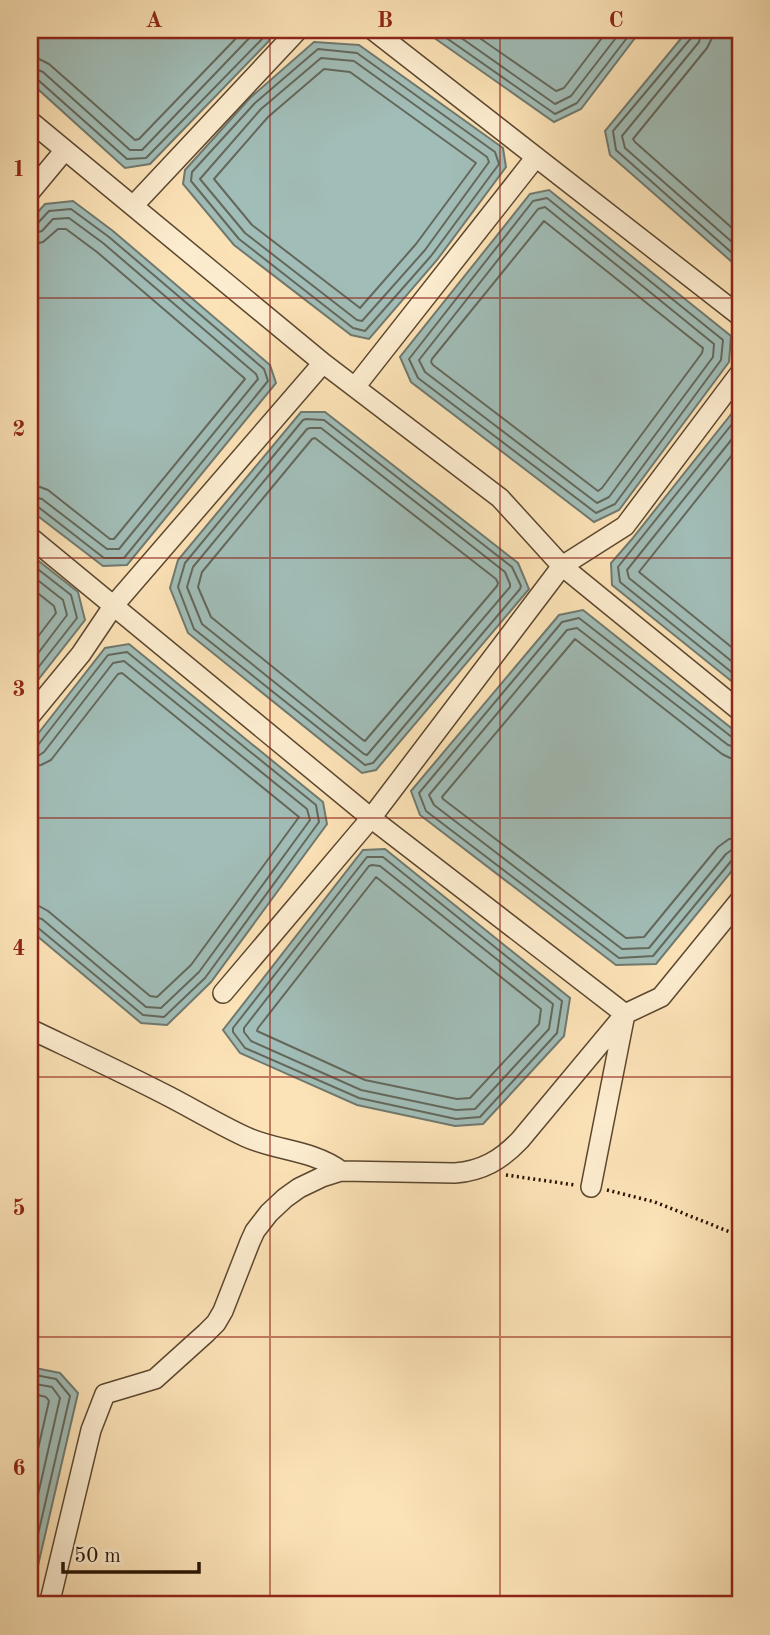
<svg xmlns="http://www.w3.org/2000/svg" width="770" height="1635" font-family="'Old Standard TT',serif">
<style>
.water{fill:#a1bdb7;stroke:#70796f;stroke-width:2}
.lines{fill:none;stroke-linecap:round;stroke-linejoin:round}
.shore{stroke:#64685c;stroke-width:2}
.minor-casing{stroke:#5c472f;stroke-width:22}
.path{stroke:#271302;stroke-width:3.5;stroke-dasharray:2 3.5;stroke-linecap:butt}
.minor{stroke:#fdedd0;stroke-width:19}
.grid{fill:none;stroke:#8f2418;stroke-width:2;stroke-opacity:0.55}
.neatline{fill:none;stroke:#8f2418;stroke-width:2.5}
.grid-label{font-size:23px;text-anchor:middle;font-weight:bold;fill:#8f2418}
</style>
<rect width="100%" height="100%" fill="#fce3b7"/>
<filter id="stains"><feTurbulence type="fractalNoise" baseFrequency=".00286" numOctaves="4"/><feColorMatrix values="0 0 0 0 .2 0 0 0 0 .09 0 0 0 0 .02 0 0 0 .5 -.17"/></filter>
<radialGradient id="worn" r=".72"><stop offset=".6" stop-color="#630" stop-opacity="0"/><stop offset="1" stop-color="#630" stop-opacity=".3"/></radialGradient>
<path class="water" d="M30,30H275L268,42L150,164L125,168L30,82Z
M423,30H641L581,109L554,122Z
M688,30H740V269L610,155L605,131Z
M314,42L359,45L503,148L506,167L437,260L369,339L351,335L234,245L183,184L185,170L250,98Z
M549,190L731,336L729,362L619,510L594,522L411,382L400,357L530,194Z
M73,201L113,231L270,365L276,383L127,565L103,566L30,510V221L45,204Z
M740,403V688L612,585L611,563L632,539Z
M301,412H325L518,563L529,589L376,770L362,773L188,633L170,588L178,560Z
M30,554L78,592L85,620L30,690Z
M583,610L740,735V861L656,964L616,965L420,815L411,791L559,615Z
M129,644L323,802L327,824L211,982L167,1025L141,1023L30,930V744L105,648Z
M385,849L570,998L564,1036L483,1124L455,1126L357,1105L240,1053L223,1030L363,850Z
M30,1367L60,1373L78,1393L30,1600Z"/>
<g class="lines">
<path class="shore" d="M435,30L555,114L577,103L633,30
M450,30L555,104L571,96L622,30
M468,30L556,91L564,88L608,30
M693,30L692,37L613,131L616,150L740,260
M702,30L699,42L622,136L625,148L740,249
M712,30V38L707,48L633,139L635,142L740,235
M318,49L357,53L495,152L499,164L431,256L365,331L353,328L239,239L191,181L192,172L255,103Z
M30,58L39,59L49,64L135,140L139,139L244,30
M321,58L354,61L487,157L489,162L425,250L362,321L357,320L245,233L200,179L261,109Z
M30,69H36L43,72L130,150H142L257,30
M324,69L350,72L476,163L416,244L360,308L252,225L214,179L268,117Z
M30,77L37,79L127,159L146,158L262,39L267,30
M547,198L723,340L721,360L615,504L596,513L418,378L409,359L533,201Z
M545,207L714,344L713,357L609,497L597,503L425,372L419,360L538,209Z
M544,221L703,348L702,353L602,488L598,491L433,365L431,362L432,359Z
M30,225L37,224L49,211L71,209L109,237L264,369L268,381L124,558H104L37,506L30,505
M30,234L42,231L53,219L69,218L103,243L256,374L258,379L119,549H107L42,499L30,496
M30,245L43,242L58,229H66L97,252L243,377L245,379L114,539H110L48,490L40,487L30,485
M740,414L618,567L620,582L740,679
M306,419L324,420L512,567L521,586L520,589L373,763L365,765L194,629L178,587L185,563L303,420Z
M310,428H321L505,572L510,584V587L367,755L364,754L202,624L187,587L193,567L307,429Z
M740,429L627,570L629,578L740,668
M315,438L496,579L498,583L497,586L365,741L363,740L211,617L198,587L202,572L312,439Z
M740,445L639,572L740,654
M30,563L71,595L77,618L30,678
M30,574L63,600L67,615L30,664
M30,587L54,606L56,613L30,647
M740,740L733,738L579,618L562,622L419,793L426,811L619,958L653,956L732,860L740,857
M30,748L38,745L108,655L127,652L316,805L319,822L205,978L164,1017L143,1015L37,927L30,925
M740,748L728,745L577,628L567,630L429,795L434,805L622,949L649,948L726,854L733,849L740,848
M30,757L38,756L44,752L113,663L124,661L307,809L310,820L199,972L161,1008L146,1007L42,919L30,916
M740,759L730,758L722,754L575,639L442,797L443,799L626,938L644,937L718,847L729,839L740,838
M30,767L41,765L51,760L118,674L122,673L299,817L191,965L157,997L150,996L48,911L39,906L30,905
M367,857H383L562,1001L557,1033L480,1117L456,1119L359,1098L245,1048L233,1032V1028Z
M372,865L380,866L553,1004L549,1029L475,1109L456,1110L361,1090L251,1041L244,1032V1028L369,866Z
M376,877L541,1009L539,1024L470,1098L457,1099L365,1080L257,1031L258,1028Z
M30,1374L56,1379L70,1396L30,1569
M30,1383L52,1387L60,1398L30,1530
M30,1393L46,1397L49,1401L30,1484"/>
<g class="minor-casing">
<path id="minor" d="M373,30L740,316
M30,121L323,363L500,498L562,566L740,711
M30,192L65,150
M133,206L298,30
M355,387L536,157
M30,537L371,818L625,1014L520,1140C501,1160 482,1171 455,1173L341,1171L322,1177L299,1188L285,1198L269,1213L255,1231L250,1242L223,1311L216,1323L206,1333L155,1379L105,1394L91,1430L49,1605
M30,716L81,654L114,605L323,363
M223,993L371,818L562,566L625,526L740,373
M30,1029C76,1051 124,1073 170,1097C195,1110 220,1125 246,1137C277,1151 313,1150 341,1171
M591,1187L625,1014L661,997L740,900"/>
</g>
<path class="path" d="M506,1175L575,1185
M607,1190L655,1202L740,1236"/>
<use href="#minor" class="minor"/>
</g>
<path class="grid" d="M270,30V1605M500,30V1605M30,298H740M30,558H740M30,818H740M30,1077H740M30,1337H740"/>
<rect width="770" height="1635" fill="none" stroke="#fce3b7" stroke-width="77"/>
<path d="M63 1562v10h136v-10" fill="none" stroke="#271302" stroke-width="3.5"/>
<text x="74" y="1562" font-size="21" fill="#271302" stroke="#fdedd0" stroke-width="5" paint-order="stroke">50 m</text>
<rect x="38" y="38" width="694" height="1558" class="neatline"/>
<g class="grid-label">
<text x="154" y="27">A</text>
<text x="385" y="27">B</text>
<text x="616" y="27">C</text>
<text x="19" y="176">1</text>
<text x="19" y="436">2</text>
<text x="19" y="696">3</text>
<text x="19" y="955">4</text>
<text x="19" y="1215">5</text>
<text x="19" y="1475">6</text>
</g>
<rect width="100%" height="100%" filter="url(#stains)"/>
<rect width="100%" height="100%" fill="url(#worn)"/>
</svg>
